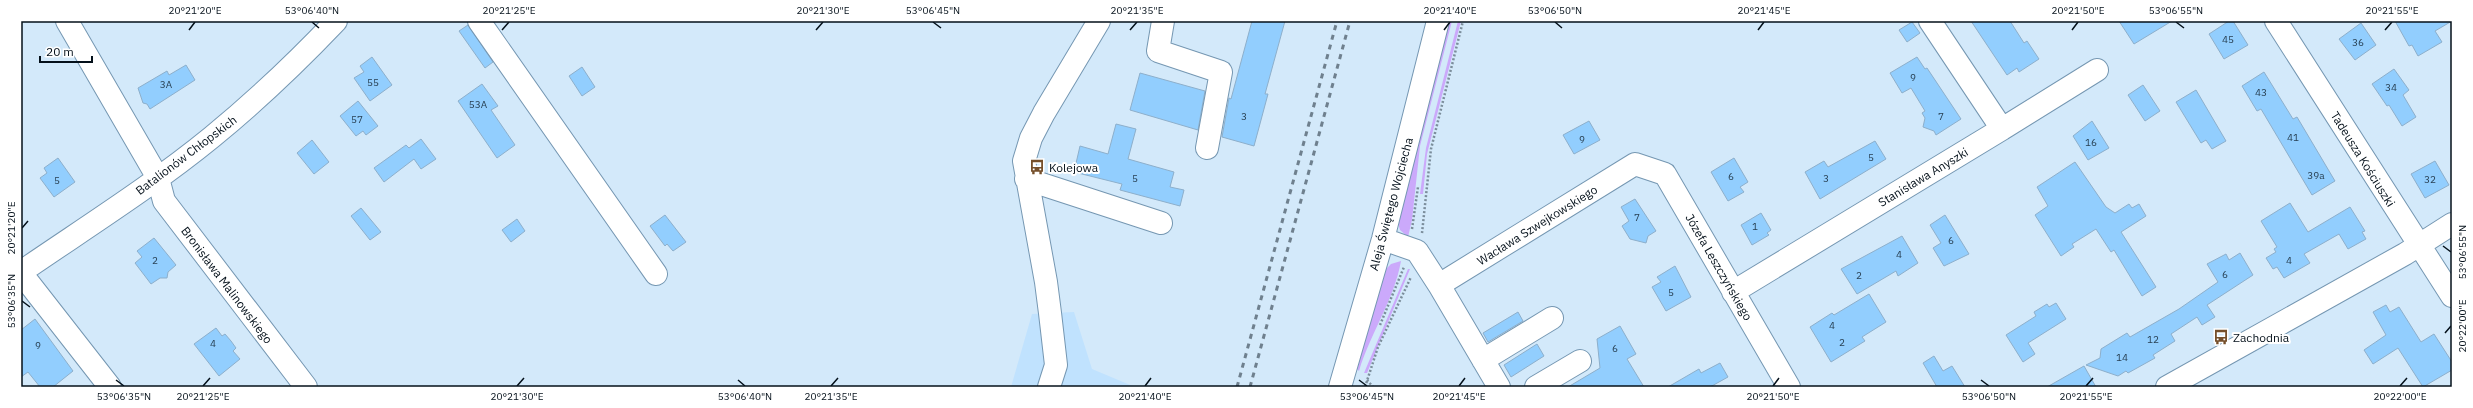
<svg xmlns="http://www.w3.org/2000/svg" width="2473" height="408" font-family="'IBM Plex Sans',sans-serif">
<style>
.built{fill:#c0e2fe}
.green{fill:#cba9fb}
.building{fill:#92cefe;stroke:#8dafcb}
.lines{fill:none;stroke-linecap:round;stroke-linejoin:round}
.minor-casing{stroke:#7597b2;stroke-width:24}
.path{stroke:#7b8d9b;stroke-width:2.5;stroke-dasharray:2 2;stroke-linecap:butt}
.minor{stroke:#fff;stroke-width:22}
.rail{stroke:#6f808e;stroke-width:3;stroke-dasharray:5 5;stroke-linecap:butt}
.ticks{fill:none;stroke:#04101a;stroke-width:1.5}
.labels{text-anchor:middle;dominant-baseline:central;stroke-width:4;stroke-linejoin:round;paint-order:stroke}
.number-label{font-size:10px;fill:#284053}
.street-label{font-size:12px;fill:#04101a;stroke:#fff}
.poi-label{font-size:12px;fill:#04101a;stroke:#fff;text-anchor:start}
.neatline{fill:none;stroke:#04101a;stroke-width:1.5}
.ticks-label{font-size:10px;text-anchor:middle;fill:#04101a}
</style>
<rect width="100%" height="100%" fill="#d3e9fa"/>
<path class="built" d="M1074,312L1092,369L1135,387H1011L1032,314Z"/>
<path class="green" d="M1448,21H1452L1420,146L1412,220L1408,237L1400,230L1397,220Z
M1458,21H1461L1427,154L1423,194H1420L1426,148Z
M1401,261C1394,300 1370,334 1359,371L1356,368L1385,270L1391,264Z
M1408,269H1410L1367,373H1364Z"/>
<path class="building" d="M1252,21H1285L1265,94H1268L1254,146L1222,137L1229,98L1231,99Z
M1971,21H2010L2024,43L2027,41L2039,59L2019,72L2017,68L2007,75Z
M2119,21H2172L2134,44Z
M2229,21H2233L2248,45L2224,59L2209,34Z
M2395,21H2452L2435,31L2442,42L2418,56L2412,45L2409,46Z
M1912,22L1920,33L1907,42L1899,30Z
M2361,23L2376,45L2355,60L2339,39Z
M468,25L493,62L485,68L459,31Z
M372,57L392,85L370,101L354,78L364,72L360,66Z
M1917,57L1925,69L1927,68L1961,119L1936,135L1934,131L1923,127L1925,118L1922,113L1925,111L1911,88L1902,93L1890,73Z
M186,65L195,80L150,109L147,104L143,103L138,88L167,71L169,75Z
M582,67L595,87L582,96L569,76Z
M2394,69L2409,90L2403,95L2416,117L2402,126L2389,105L2387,106L2372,84Z
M2264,72L2293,119L2297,117L2335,181L2312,195L2261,109L2257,111L2242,86Z
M1140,73L1205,91L1198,130L1130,110Z
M482,84L498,106L491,110L515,145L497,158L458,101Z
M2143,85L2160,111L2145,121L2128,95Z
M2196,90L2226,141L2212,149L2206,140L2201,143L2176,102Z
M358,101L378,126L366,135L363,131L356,136L340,116Z
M1589,121L1600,140L1574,154L1563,135Z
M2092,121L2109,148L2088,160L2073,136Z
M1116,124L1136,129L1128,159L1174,172L1170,187L1184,190L1180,206L1120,190L1122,184L1074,172L1080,146L1108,154Z
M421,139L436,159L421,169L414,159L384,182L374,168L406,145L409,148Z
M312,140L329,162L314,174L297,153Z
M1875,141L1886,159L1820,199L1805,172L1824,161L1828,167Z
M58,158L75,182L54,197L40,178L47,173L44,168Z
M1734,158L1748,182L1740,187L1744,192L1728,201L1711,172Z
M2435,161L2449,185L2425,198L2411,174Z
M2075,162L2106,207L2115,213L2129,204L2132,208L2139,204L2146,216L2121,232L2156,287L2142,296L2114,250L2111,252L2096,229L2072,244L2074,247L2061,256L2035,215L2048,206L2037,187Z
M1635,199L1656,231L1648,236L1646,243L1630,239L1622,226L1629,221L1621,207Z
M2290,203L2308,232L2350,207L2365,231L2362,232L2366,239L2348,249L2339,234L2304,254L2310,263L2284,278L2277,267L2273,269L2266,258L2276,252L2274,249L2277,247L2261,221Z
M361,208L381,232L370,240L351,216Z
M1761,213L1771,230L1767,233L1769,235L1752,245L1741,225Z
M665,215L686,242L673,251L667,244L665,246L650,226Z
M1945,215L1969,254L1944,266L1933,248L1941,243L1930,225Z
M517,219L525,231L511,242L502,230Z
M1902,236L1918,263L1898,276L1896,271L1857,294L1841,269Z
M154,238L176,265L168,272L167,278H160L151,284L135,263L142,257L137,251Z
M2240,253L2253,275L2207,305L2215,317L2202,325L2197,317L2171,334L2175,341L2153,355L2155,358L2128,373L2126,371L2118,376L2086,365L2100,358L2101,349L2127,333L2130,337L2179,309L2218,282L2207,264L2226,254L2229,260Z
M1675,266L1691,297L1666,311L1652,287L1661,282L1657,277Z
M1869,294L1886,322L1862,337L1865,341L1831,362L1810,327L1832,313L1834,315Z
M2056,303L2066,319L2028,343L2035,354L2023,362L2006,335L2036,316L2034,312L2047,304L2049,307Z
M2386,305L2390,312L2399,307L2421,342L2434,334L2452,362V370L2423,387L2398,348L2373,364L2364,350L2386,335L2373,312Z
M1518,312L1523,321L1488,342L1483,333Z
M35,319L73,371L53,387H40L28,372L21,377V330Z
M1620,326L1636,354L1627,359L1644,387H1568L1600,368L1597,339Z
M216,328L222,336L225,334L231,341L236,348L233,351L240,359L219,376L194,344Z
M1537,344L1544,356L1511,377L1504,365Z
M1934,356L1943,371L1952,366L1965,387H1937L1923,363Z
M1720,363L1728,377L1710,387H1668L1699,369L1701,373Z
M2084,366L2096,387H2047Z"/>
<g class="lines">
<g class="minor-casing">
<path id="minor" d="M67,21L158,178L164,201L306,387
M479,21L656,274
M1163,21L1158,51L1221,72L1207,148
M2276,21L2452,296
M2002,129L2097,70
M1026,179L1161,223
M1383,239L1417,251L1439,285
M21,272C85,228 152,186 212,137C256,101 297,62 336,21
M21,273L110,387
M1733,292L2002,129L1930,21
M1483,360L1552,318
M1049,387L1056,365L1050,313L1046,282L1024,161L1031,138L1044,113L1099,21
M1340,387L1383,239L1438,21
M1499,387L1439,285L1635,164L1665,174L1789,387
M1536,387L1580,361
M2167,387L2405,254L2452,224"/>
</g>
<path class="path" d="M1412,229L1418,187
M1422,233L1431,149L1463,21
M1380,325L1404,267
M1367,380L1373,387
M1365,387L1378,347L1411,277"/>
<use href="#minor" class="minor"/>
<path class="rail" d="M1237,387L1337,21
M1250,387L1350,21"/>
</g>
<path class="ticks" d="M312,22L319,28M933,22L941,28M1555,22L1562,28M2176,22L2184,28M189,30L195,22M502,30L509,22M816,30L823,22M1130,30L1137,22M1444,30L1450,22M1758,30L1764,22M2072,30L2078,22M2385,30L2392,22M22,228L28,221M2443,246L2451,252M22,301L30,307M2445,333L2451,326M116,380L124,386M738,380L745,386M1359,380L1367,386M1981,380L1989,386M203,386L210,378M517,386L524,378M831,386L838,378M1145,386L1151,378M1459,386L1465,378M1773,386L1779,378M2086,386L2093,378M2400,386L2407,378"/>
<defs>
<g id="bus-bare" transform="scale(1.2)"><path d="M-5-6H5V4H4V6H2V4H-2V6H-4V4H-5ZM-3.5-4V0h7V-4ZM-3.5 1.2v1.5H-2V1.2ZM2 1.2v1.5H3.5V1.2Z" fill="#754f2b" stroke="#fff" stroke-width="2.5" paint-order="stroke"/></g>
</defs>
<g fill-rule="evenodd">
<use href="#bus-bare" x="1037" y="167"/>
<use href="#bus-bare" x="2221" y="337"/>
</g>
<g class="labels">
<g class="number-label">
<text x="2228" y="39">45</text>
<text x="2358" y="42">36</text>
<text x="1913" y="77">9</text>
<text x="373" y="82">55</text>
<text x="166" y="84">3A</text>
<text x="2391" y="87">34</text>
<text x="2261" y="92">43</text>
<text x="478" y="104">53A</text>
<text x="1244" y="116">3</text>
<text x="1941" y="116">7</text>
<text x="357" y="119">57</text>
<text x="2293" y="137">41</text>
<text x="1582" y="139">9</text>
<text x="2091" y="142">16</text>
<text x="1871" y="157">5</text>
<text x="2316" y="175">39a</text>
<text x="1731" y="176">6</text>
<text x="1135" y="178">5</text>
<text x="1826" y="178">3</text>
<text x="2430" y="179">32</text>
<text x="57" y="180">5</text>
<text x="1637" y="217">7</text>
<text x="1755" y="226">1</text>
<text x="1951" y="240">6</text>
<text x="1899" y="254">4</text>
<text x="155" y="260">2</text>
<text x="2289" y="260">4</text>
<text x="2225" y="274">6</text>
<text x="1859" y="275">2</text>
<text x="1671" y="292">5</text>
<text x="1832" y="325">4</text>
<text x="2153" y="339">12</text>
<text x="1842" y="342">2</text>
<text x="213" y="343">4</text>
<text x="38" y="345">9</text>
<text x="1615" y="348">6</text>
<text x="2122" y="357">14</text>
</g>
<g class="street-label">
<text transform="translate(186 155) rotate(-37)">Batalionów Chłopskich</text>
<text transform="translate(2363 159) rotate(58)">Tadeusza Kościuszki</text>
<text transform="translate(1923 177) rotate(-31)">Stanisława Anyszki</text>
<text transform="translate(1391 204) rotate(-75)">Aleja Świętego Wojciecha</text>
<text transform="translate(1537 225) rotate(-32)">Wacława Szwejkowskiego</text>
<text transform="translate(1719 267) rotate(60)">Józefa Leszczyńskiego</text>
<text transform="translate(227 285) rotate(53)">Bronisława Malinowskiego</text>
</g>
<g class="poi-label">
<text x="1049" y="167">Kolejowa</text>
<text x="2233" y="337">Zachodnia</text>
</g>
</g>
<rect width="2473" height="408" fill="none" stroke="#ffffff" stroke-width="44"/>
<path d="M40 56v6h52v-6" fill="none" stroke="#04101a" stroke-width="2"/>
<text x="46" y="56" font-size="12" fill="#04101a" stroke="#ffffff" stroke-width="3" paint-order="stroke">20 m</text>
<rect x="22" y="22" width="2429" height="364" class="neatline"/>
<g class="ticks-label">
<text x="195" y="14">20°21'20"E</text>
<text x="312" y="14">53°06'40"N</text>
<text x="509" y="14">20°21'25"E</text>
<text x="823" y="14">20°21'30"E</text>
<text x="933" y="14">53°06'45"N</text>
<text x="1137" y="14">20°21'35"E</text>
<text x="1450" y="14">20°21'40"E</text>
<text x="1555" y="14">53°06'50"N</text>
<text x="1764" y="14">20°21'45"E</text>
<text x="2078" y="14">20°21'50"E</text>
<text x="2176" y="14">53°06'55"N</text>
<text x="2392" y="14">20°21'55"E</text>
<text transform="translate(11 228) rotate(-90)" y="4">20°21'20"E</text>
<text transform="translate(2462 252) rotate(-90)" y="4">53°06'55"N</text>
<text transform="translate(11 301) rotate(-90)" y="4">53°06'35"N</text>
<text transform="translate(2462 326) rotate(-90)" y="4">20°22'00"E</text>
<text x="124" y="400">53°06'35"N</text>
<text x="203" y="400">20°21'25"E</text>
<text x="517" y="400">20°21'30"E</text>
<text x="745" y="400">53°06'40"N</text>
<text x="831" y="400">20°21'35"E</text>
<text x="1145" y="400">20°21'40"E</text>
<text x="1367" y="400">53°06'45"N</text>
<text x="1459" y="400">20°21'45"E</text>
<text x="1773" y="400">20°21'50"E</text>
<text x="1989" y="400">53°06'50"N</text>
<text x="2086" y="400">20°21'55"E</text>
<text x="2400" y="400">20°22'00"E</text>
</g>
</svg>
